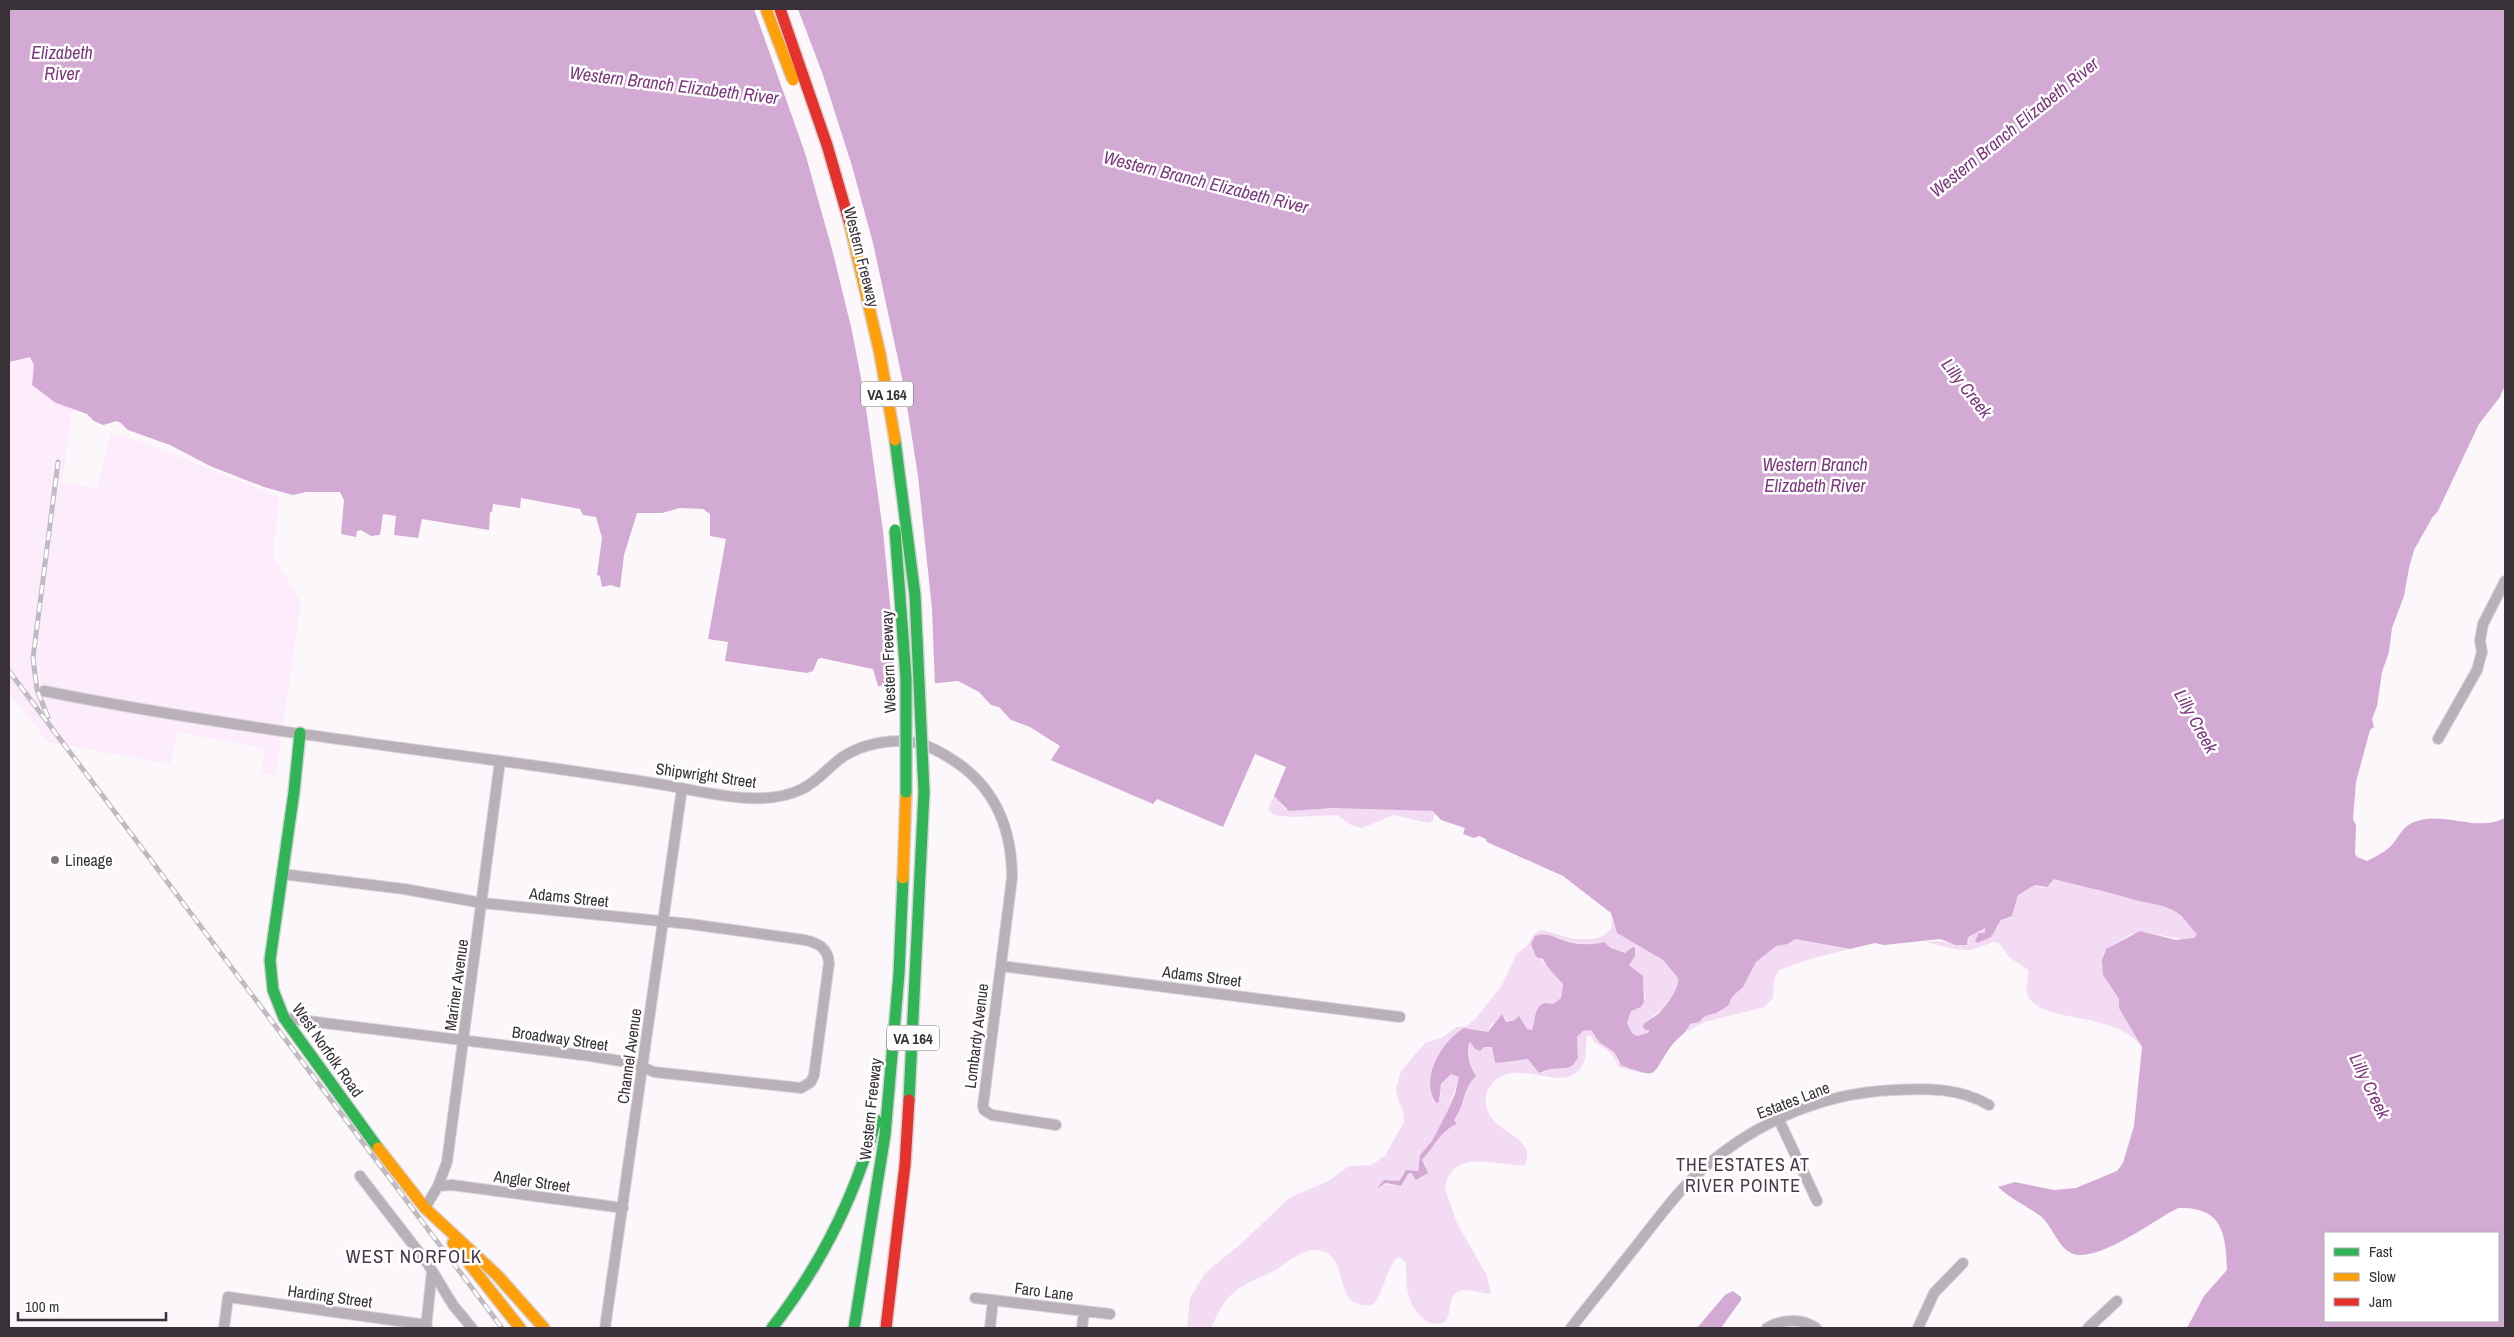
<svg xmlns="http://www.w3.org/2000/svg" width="2514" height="1337" font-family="'Archivo Narrow',sans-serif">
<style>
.built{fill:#fcecfc}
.green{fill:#f3dcf3}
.water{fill:#d2aad3;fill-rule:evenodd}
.pier{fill:#fbf7fb}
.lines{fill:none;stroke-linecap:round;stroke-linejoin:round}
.street-casing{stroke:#d7d4d7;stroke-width:12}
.fast-casing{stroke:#d7d4d7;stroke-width:14}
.slow-casing{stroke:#d7d4d7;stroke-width:14}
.jam-casing{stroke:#d7d4d7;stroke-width:14}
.street{stroke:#b9b0b9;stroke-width:10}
.fast{stroke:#30b455;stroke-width:11}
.slow{stroke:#ff9f0a;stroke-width:11}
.jam{stroke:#e5322d;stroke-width:11}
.rail-casing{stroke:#c0bbc0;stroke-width:5}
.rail{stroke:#fff;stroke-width:3;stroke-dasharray:9;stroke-linecap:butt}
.fast-bridge-casing{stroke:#d7d4d7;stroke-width:14;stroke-linecap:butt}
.slow-bridge-casing{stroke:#d7d4d7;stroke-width:14;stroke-linecap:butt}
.jam-bridge-casing{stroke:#d7d4d7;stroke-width:14;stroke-linecap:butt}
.fast-bridge{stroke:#30b455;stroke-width:11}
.slow-bridge{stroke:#ff9f0a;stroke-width:11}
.jam-bridge{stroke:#e5322d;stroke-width:11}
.poi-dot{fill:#7c767c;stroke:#fff;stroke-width:2}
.labels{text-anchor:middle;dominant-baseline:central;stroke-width:5;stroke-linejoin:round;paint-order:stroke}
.shield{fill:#fff;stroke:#746f74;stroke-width:1}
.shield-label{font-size:15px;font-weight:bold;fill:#383138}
.street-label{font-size:16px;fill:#383138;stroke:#fff}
.poi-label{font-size:16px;fill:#383138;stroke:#fff;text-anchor:start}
.water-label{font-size:18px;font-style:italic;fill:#7c387e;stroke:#fff}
.neighbourhood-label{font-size:18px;letter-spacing:1px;fill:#483848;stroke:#fff}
.quarter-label{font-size:19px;letter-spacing:1px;fill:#483848;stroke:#fff}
</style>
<rect width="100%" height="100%" fill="#fbf7fb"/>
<path class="built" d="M9,316L82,345L62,482L97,489L111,433L143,442L279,497L273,555L301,603L275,776L262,772L264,748L177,732L170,764L48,742L9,692Z"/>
<path class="green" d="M1274,796L1286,810L1351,808L1433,811L1439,816L1434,815L1433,821L1428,823L1394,815L1362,828L1351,825L1337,815L1291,817L1274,815L1268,809Z
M2054,879C2079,886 2102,890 2128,898C2145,904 2165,903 2180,914C2187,919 2190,928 2198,934L2194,938L2185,940L2145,932L2131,934L2106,949L2103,954V975L2119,999L2142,1047C2114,1010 2041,1024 2028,996C2024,987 2029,979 2028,970L2009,957L1999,943L1993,942L1971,950H1960L1925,942C1943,939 1951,946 1969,943L1967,937L1985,928V933L1979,936L1998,928L2001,920L2012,916L2018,895L2035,885L2044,888Z
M1611,917L1617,933L1663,960L1678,978C1680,992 1658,1015 1646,1021L1648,1033L1637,1036L1632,1033L1627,1023L1630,1011L1641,1007L1645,999L1643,976L1629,965L1633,949L1625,953L1611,948L1604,942C1583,947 1564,941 1544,934L1533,950L1563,984L1561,998L1553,1004L1542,1003C1535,1012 1535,1021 1533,1030L1527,1029L1515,1020L1506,1022L1504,1016L1491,1025L1488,1032L1467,1028C1433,1051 1433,1064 1436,1103L1441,1098C1438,1086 1443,1082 1451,1074L1459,1077L1448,1110L1432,1141L1420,1155L1417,1171L1402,1173L1399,1181L1384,1180V1184L1401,1186L1408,1174L1413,1175L1425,1165L1421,1160C1433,1148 1442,1131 1457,1124L1454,1120C1466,1103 1460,1091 1475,1076C1470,1068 1465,1050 1470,1042L1478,1050L1484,1047H1492L1495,1062L1498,1063L1528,1059L1542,1073L1550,1069L1567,1068L1578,1058L1577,1038L1583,1031L1591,1030L1599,1042L1614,1051L1618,1063L1640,1073L1619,1067L1610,1052L1594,1042L1592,1037L1587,1035C1585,1044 1587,1054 1584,1062C1568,1102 1513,1049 1489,1088C1486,1092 1485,1098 1486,1103C1486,1132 1539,1135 1525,1165C1499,1168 1451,1145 1445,1189L1456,1221L1487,1276L1491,1294C1479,1294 1456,1282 1451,1301C1449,1308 1450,1314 1446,1321C1431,1331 1415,1314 1410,1300C1406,1289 1406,1276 1406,1264L1403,1259L1398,1257C1387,1266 1380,1304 1371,1305C1331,1309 1351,1259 1322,1251C1304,1246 1288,1263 1274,1271C1258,1279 1241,1284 1228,1298C1220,1307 1216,1318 1211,1328H1187L1190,1298L1206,1272L1242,1243L1289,1198L1330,1180L1349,1166L1371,1165L1385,1156L1404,1122L1403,1110L1398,1100L1396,1088L1401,1071L1425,1043L1442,1038L1456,1027L1467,1026L1476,1018L1502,985L1517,953L1526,947L1535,933L1542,930L1574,939H1592L1603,936L1612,928Z
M1795,939L1849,949L1807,960L1779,970L1774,980L1773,998L1765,1007L1704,1022L1687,1032L1690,1024L1699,1022L1705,1016L1716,1013L1728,1006L1732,997L1743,987L1756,962L1776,945L1788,944Z"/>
<path class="water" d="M9,9H2505V385L2500,397L2479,424L2438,511L2432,518L2414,550L2409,568L2404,596L2392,628L2389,652L2382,672L2377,706L2372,719L2374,727L2370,730L2356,782L2353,819L2356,825L2355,854L2357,857L2367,861C2375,857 2383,853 2390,847C2398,839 2402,826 2414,822C2443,810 2477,833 2505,818V1328H2187L2204,1296L2227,1270C2226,1233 2222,1206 2178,1208C2155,1219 2096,1265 2071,1253C2057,1246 2052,1224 2039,1215C2025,1205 2011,1199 1998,1187L2015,1182L2054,1190L2076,1188L2117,1171L2123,1163L2134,1126L2142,1047L2119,1008V999L2103,975L2102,960L2106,949L2140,931L2176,940L2194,938L2197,934C2190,928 2186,919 2179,914C2165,903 2145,904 2128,898C2102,890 2079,886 2054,879L2047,887L2035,885L2018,895L2012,916L2001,920L1991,937L1977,943L1975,941L1979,933H1985V928L1968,937L1967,945H1956L1940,939L1884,945L1875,943L1850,949L1795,939L1788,944L1776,946L1756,962L1743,987L1732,997L1728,1006L1716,1013L1705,1016L1699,1022L1690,1024C1686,1034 1678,1037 1672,1045C1650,1074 1662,1081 1621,1065L1614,1052L1599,1042L1591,1030L1583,1031L1577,1037L1578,1058L1573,1065L1567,1068L1550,1069L1539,1073L1528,1059L1498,1063L1495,1062L1492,1047H1484L1480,1051L1475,1049L1470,1042C1465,1050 1470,1068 1476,1076C1461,1091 1466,1104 1454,1120L1457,1124C1442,1130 1433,1148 1422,1160L1428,1173L1416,1180L1411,1173L1408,1174L1401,1186L1386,1183L1377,1188L1384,1180L1399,1181L1406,1170L1418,1171L1420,1155L1432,1141L1448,1110L1455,1094L1459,1077L1451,1074L1441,1084L1439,1102L1436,1103C1419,1079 1442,1041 1464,1028L1488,1032L1502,1014L1506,1022L1515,1020L1519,1016L1527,1029L1532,1030C1535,1023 1534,1009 1542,1004C1545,1002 1550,1004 1553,1004L1561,998L1563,984C1556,976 1548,969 1543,959L1536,957L1531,944L1535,936C1547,931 1557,939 1569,942C1581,945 1592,945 1604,942L1611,948L1625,953L1633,947L1635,948V956L1629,965L1643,976L1644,1002L1641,1007L1631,1011L1627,1023L1632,1033L1637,1036L1648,1033L1649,1030H1645L1643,1026C1647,1019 1653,1019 1659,1013C1666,1006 1680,988 1678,978L1663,960L1617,933L1611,913L1563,876L1487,842L1486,839L1479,836L1474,838L1463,834L1465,828L1441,820L1433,811L1333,808L1289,811L1274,796L1286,767L1255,754L1223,827L1157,799L1153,804L1051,760L1060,746L1030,727L1011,720L999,707L991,705L979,692L958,681L897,687L878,686L873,669L821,658L818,659L813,671L807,673L725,661L728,642L708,639L726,539L710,536V514L703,509L680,508L662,513H637L624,555L620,588L611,585L602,587L600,576L597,575L602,538L596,517L583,515L580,509L521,498L520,508L493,504L492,512H490L489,530L422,519L418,538L394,535L396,516L383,514L380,535L371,536L361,530L357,531L356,537L341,534L344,500L340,492H306L293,495L264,487L210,466L170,445L128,430L121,423L117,421L103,425L94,421L87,414L56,403L32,385L34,365L30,357L9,362ZM2325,1233H2498V1321H2325Z
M1733,1291L1741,1297V1300L1721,1328H1697L1725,1295Z"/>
<path class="pier" d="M754,9H798L823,75L852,166L873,243L904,387L918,476L932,609L935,686L894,689L891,614L883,531L864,394L852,331L833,253L805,153Z"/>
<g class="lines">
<g class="street-casing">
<path id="street" d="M44,691C205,723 368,743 530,765C573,771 616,777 659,784C688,789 719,797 749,798C768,799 786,797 802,789C819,781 829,766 844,756C865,743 894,738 917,743C931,746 944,754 956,762C996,789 1012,831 1012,878L983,1106L984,1110L992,1115L1056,1125
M2438,739L2477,670L2482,652L2480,640L2483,624L2505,581
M282,874L404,889L482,903L690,924L805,940C818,943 828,948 829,963L814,1075L811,1082L801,1088L654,1072L633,1063L590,1056L284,1018
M1001,966L1400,1017
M1778,1118L1817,1201
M360,1176L428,1264L453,1305L472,1328
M438,1186L452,1185L623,1208
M425,1208L438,1186L447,1162L500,761
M975,1298L1110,1314
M224,1328L228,1297L427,1325
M426,1328L432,1271
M605,1328L682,788
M990,1328L993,1300
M1082,1328L1084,1311
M1571,1328C1595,1297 1620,1267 1644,1236C1660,1216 1675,1195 1693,1178C1747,1126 1818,1093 1894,1090C1927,1088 1960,1088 1989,1105
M1767,1328C1782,1319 1801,1318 1816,1328
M1918,1328L1934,1293L1963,1263
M2088,1328L2117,1301"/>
</g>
<g class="fast-casing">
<path id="fast" d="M300,733L294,792L270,960L273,990L284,1018L378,1148
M909,1100L924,792
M772,1328C821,1265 855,1198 876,1120
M854,1328L885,1135L899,974L903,878"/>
</g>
<g class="slow-casing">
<path id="slow" d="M903,878L906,792
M378,1148L425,1208L497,1275L544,1328
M453,1243L520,1328"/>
</g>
<g class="jam-casing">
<path id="jam" d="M886,1328L905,1165L909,1100"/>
</g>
<use href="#street" class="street"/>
<use href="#fast" class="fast"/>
<use href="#slow" class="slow"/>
<use href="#jam" class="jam"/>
<g class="rail-casing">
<path id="rail" d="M9,671L502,1328
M48,717L37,690L33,658L58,462"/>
</g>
<use href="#rail" class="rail"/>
<g class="fast-bridge-casing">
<path id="fast-bridge" d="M895,440L915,595L924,792
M895,530L906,678V792"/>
</g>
<g class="slow-bridge-casing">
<path id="slow-bridge" d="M766,9L793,80
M849,221L880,354L895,440"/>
</g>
<g class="jam-bridge-casing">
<path id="jam-bridge" d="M780,9L827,145L849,221"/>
</g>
<use href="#fast-bridge" class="fast-bridge"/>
<use href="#slow-bridge" class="slow-bridge"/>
<use href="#jam-bridge" class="jam-bridge"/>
</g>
<circle class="poi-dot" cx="55" cy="860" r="5"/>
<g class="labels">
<g class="shield">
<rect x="861" y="381.5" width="52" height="25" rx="4"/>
<rect x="887" y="1025.5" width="52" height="25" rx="4"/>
</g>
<g class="shield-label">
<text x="887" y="394">VA 164</text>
<text x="913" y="1038">VA 164</text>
</g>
<g class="street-label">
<text transform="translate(862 257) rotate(76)">Western Freeway</text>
<text transform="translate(888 662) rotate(-92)">Western Freeway</text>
<text transform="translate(706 775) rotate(8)">Shipwright Street</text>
<text transform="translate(569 897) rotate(6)">Adams Street</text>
<text transform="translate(1202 976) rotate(7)">Adams Street</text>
<text transform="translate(456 985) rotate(-82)">Mariner Avenue</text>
<text transform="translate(976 1036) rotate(-83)">Lombardy Avenue</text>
<text transform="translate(560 1038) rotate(8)">Broadway Street</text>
<text transform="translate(328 1050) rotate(55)">West Norfolk Road</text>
<text transform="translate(629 1056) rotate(-82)">Channel Avenue</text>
<text transform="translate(1793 1100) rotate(-21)">Estates Lane</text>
<text transform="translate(870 1109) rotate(-84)">Western Freeway</text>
<text transform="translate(532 1181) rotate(8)">Angler Street</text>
<text transform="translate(1044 1291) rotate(7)">Faro Lane</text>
<text transform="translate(330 1296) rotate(8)">Harding Street</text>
</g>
<g class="poi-label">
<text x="65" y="860">Lineage</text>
</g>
<g class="water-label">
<text x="62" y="52">Elizabeth<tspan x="62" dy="21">River</tspan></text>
<text transform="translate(674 85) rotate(7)">Western Branch Elizabeth River</text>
<text transform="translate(2014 127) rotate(-39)">Western Branch Elizabeth River</text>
<text transform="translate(1206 182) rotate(14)">Western Branch Elizabeth River</text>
<text transform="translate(1967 388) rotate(52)">Lilly Creek</text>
<text x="1815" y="464">Western Branch<tspan x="1815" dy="21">Elizabeth River</tspan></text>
<text transform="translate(2196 721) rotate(61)">Lilly Creek</text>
<text transform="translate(2370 1086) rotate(64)">Lilly Creek</text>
</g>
<g class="neighbourhood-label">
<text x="1743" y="1164">THE ESTATES AT<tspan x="1743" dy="21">RIVER POINTE</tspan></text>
</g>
<g class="quarter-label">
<text x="414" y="1256">WEST NORFOLK</text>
</g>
</g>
<rect width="2514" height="1337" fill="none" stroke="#383138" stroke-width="20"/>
<rect x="2324" y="1232" width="175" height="90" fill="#ffffff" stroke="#afadaf"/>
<rect x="2334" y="1248" width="25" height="8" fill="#30b455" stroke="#afadaf"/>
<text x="2369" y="1257" font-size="15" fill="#383138">Fast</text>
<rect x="2334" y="1273" width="25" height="8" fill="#ff9f0a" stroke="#afadaf"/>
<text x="2369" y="1282" font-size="15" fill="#383138">Slow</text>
<rect x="2334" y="1298" width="25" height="8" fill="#e5322d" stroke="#afadaf"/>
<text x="2369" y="1307" font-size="15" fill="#383138">Jam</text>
<path d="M18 1312v8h148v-8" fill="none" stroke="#383138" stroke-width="2.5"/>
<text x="25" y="1312" font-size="15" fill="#383138" stroke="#ffffff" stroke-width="4" paint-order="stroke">100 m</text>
</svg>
